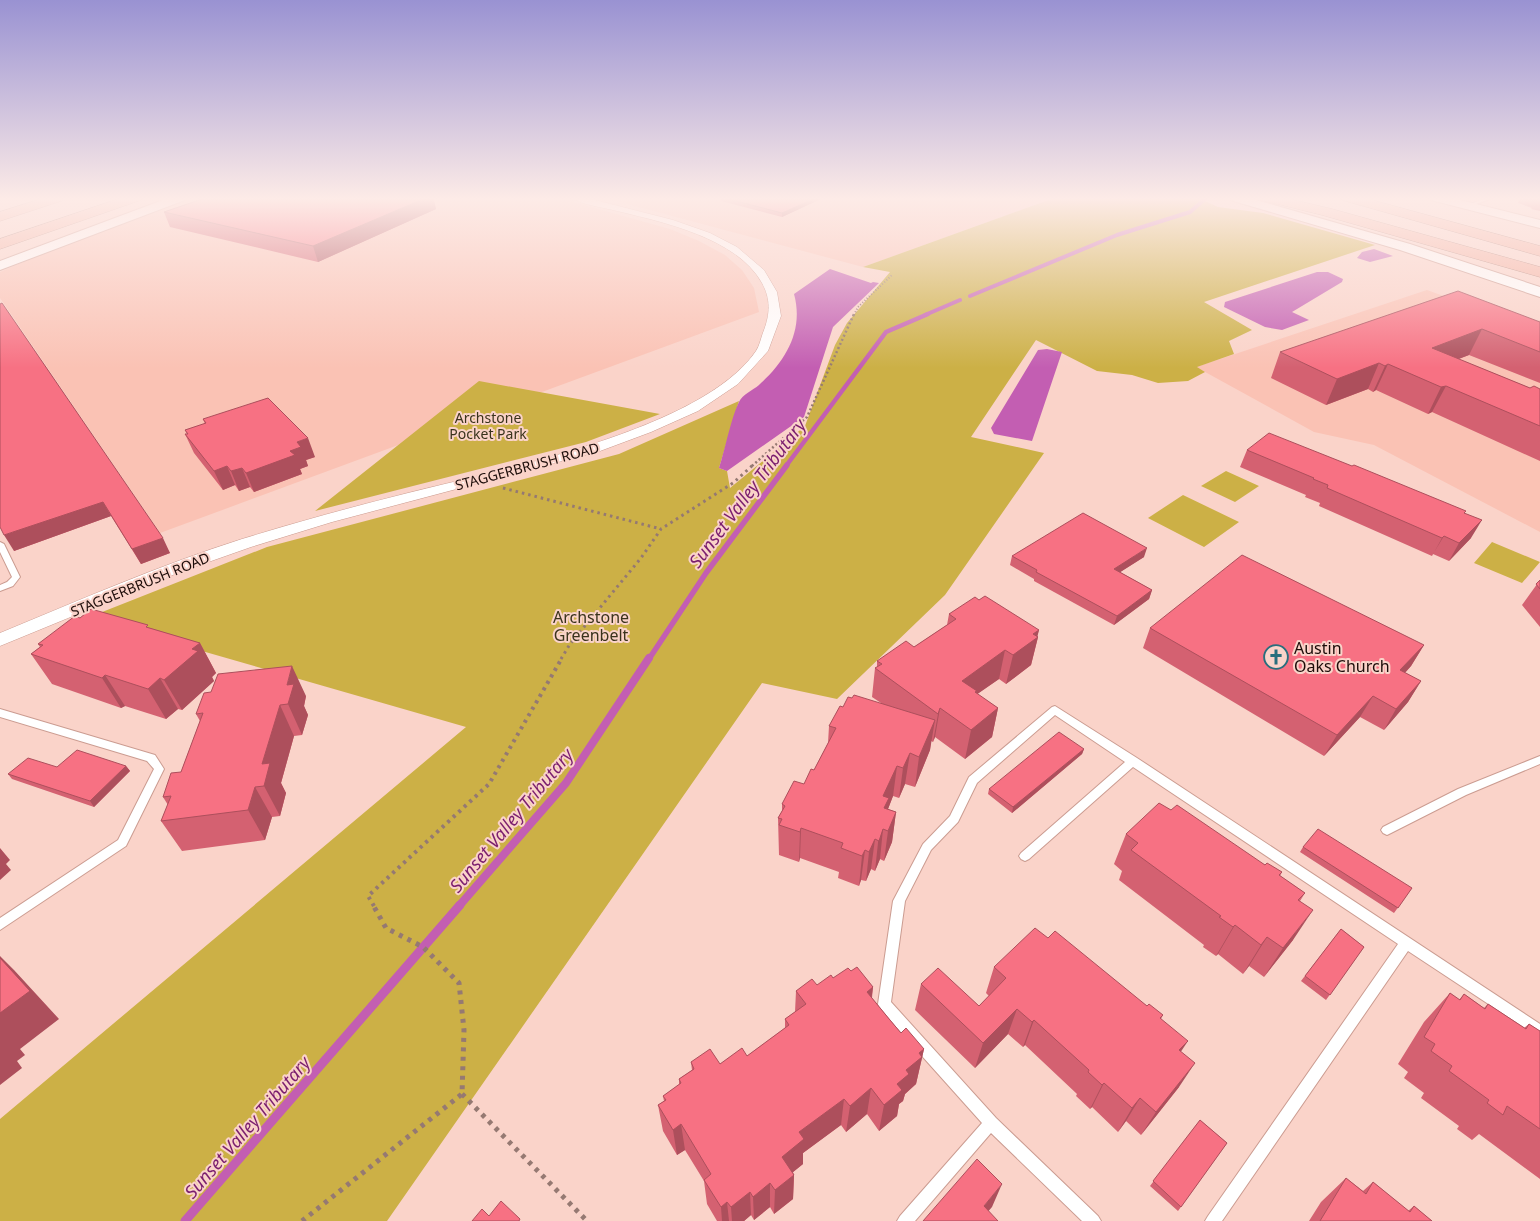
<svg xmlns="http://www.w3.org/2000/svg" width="1540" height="1221" font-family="'Noto Sans',sans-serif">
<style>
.built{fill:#fac2b4}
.green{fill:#ccb046}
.water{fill:#c35eb2}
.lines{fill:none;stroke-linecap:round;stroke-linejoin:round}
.stream-far4{stroke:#c35eb2;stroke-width:4}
.stream-far3{stroke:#c35eb2;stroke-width:4.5}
.stream-far2{stroke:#c35eb2;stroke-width:5.5}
.stream-far1{stroke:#c35eb2;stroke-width:8}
.stream{stroke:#c35eb2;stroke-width:9}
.service-casing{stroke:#cb9c91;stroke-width:2}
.minor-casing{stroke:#cb9c91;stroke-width:1}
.secondary-casing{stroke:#cb9c91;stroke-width:2}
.motorway-casing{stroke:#a8776b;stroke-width:1}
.path-far4{stroke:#957972;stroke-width:2;stroke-dasharray:1 2;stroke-linecap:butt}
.path-far3{stroke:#957972;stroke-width:2.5;stroke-dasharray:2 2.5;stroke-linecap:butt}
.path-far2{stroke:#957972;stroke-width:3;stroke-dasharray:2.5 4;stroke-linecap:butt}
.path-far1{stroke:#957972;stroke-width:4;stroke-dasharray:3 4.5;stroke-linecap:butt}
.path{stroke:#957972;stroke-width:5;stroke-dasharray:4 5.5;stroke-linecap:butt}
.service{fill:#fff;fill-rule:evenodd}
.minor{fill:#fff;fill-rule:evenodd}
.secondary{fill:#fff;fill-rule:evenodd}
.motorway{fill:#f4b0a0;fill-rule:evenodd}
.wall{fill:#d46171}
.shaded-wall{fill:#ad4f5c}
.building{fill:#f77183;stroke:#ad4f5c}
.labels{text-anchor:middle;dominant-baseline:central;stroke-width:4;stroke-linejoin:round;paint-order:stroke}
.far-park-label{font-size:14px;fill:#3a331c;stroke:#fad3c9}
.far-street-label{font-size:14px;fill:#1c0c09;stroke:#fad3c9}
.park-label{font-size:16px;fill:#3a331c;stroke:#fad3c9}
.poi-label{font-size:16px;fill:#1c0c09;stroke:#fad3c9;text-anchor:start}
.water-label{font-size:18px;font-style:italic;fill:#7b1e6e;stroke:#fad3c9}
</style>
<rect width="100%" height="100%" fill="#fad3c9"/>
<path class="built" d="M192,197H555L670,229L699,241L725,255L742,270L754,288L759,312L160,533L0,298V272L72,241Z
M601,197H1057L863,267Z
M1427,290L1523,325L1540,320V532L1374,445L1314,432L1196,367Z"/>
<path class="green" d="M1057,197H1196L1218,207L1263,213L1375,245L1204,302L1252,330L1229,341L1234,354L1197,367L1205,372L1188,381L1158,383L1132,375L1097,371L1036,340L971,437L1044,453L945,595L837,699L762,683L387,1221H0V1119L466,727L87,618L267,547L619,454L739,401L719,468L727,471L730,488L805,426L835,345L847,323L890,272L863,267Z
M479,381L660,414L586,442L315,511Z
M1226,471L1259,486L1235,502L1201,486Z
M1183,495L1239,522L1204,547L1148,518Z
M1492,542L1540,562L1522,583L1474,563Z"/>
<path class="water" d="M1374,249L1393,256L1370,262L1357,258L1362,252Z
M830,269L871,283L873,282L879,283L833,327L804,417L727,471L719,468C725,450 731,418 739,402C742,395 753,390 759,385C786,361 804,330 794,294Z
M1317,272H1328L1343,279L1342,282L1292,312L1309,320L1282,330L1265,327L1224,307L1225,302Z
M1047,349L1062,352L1032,441L994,434L991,428L1038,350Z"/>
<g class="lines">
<path class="stream-far4" d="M970,296L1117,235L1190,212L1207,197
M925,315L960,300"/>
<path class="stream-far3" d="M786,466L886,332L928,314"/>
<path class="stream-far2" d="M649,659L706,573L787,465"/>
<path class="stream-far1" d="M459,906L566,783L649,658"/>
<path class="stream" d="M185,1221L460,905"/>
<g class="service-casing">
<path id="service" d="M1490,197H1495L1471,206L1467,205Z
M0,542L4,544L20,577L13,586L0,591V585L7,582L12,577L0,552Z
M1055,706L1137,758L1540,1024V1038L1408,951L1222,1221H1205L1208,1216L1398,944L1133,767L1029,859L1025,861L1021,859L1019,856L1021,853L1125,762L1055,715L977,783L958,822L931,850L905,901L891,1002L996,1118L1098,1216L1101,1221H1082L991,1133L915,1221H897L900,1216L982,1123L879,1008L878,1004L893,901L923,844L950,816L969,777L1052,707Z
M0,709L155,755L164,769L126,846L0,930V918L118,840L154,769L147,761L0,717Z
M1540,756V764L1466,795L1391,833L1387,835L1383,833L1381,830L1383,827L1458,789Z"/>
</g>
<g class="minor-casing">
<path id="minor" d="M570,197H583L673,220L710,233L737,247L764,270L777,292L781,316L768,351L738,384L698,411L651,432L600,451L332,522L251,547L180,572L0,646V633C80,600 160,565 242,539C297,522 352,507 408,493C499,470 702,430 756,351C760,345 761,337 764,330C770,314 771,299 762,283C737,238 663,222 617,211C602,207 582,205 570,197Z"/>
</g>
<g class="secondary-casing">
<path id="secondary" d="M171,197H187L185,200L0,270V261Z
M1228,197H1246L1410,244L1540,287V297L1400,250L1230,200Z
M1429,197H1448L1540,220V228L1431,200Z"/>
</g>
<g class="motorway-casing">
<path id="motorway" d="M47,197H66L64,200L0,221V212Z
M124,197H143L141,200L0,249V239Z
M1259,197H1281L1332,209L1540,267V277L1322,215L1261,200Z
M1340,197H1361L1540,246V256L1342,200Z"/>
</g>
<path class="path-far4" d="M854,315L858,307L892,275"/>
<path class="path-far3" d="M752,466L807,417L854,314"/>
<path class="path-far2" d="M503,488L661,529
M561,659L570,644L641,558L661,529L733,483L753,465"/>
<path class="path-far1" d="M374,906L368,896L489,784L562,658"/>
<path class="path" d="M462,1094L587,1221
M302,1221L462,1094L464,1030L459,983L423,947L386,928L373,905"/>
<use href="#service" class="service"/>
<use href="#minor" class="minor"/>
<use href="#secondary" class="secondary"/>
<use href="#motorway" class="motorway"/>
</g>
<path class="wall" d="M208,197H433L436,209L318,262L170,227L164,212Z
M721,197H825L782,217L721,201Z
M1521,197H1540V211L1531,209L1532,208L1518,203Z
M0,304L170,553L141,564L111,516L14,551Z
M1540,322V383L1469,355L1458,359L1530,388L1540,389V461L1432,412L1428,414L1376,390L1373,392L1368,389L1326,405L1271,378L1280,352Z
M203,419L315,457L306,460L308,466L300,469L302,474L254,492L250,487L239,491L235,485L223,490L194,453L185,434H187L185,430L205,424Z
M1247,450L1465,513L1471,538L1449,561L1433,554L1432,556L1319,506L1320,503L1305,497L1306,495L1240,467Z
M1012,556L1144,557L1120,572L1152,590L1149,599L1114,625L1034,581V579L1010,565Z
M1540,580V627L1522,605Z
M979,600L1039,630L1037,636L1038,637L1031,665L1006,684L999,679L977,694L998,708L992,737L965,759L935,737L933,742L931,741L930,750L915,787L905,784L899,798L893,796L888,809L896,812L892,842L884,861L880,859L875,871L871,869L866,881L861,880L859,886L838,878L839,872L800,858L799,862L779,855L778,818L782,811V804L804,784L814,770L828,743L829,726L843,707L881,703L872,697L875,668L877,667V661L914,647L947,625L949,614Z
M80,618L150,628L200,643L216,673L212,677L214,681L182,710L178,709L166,719L125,706L121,708L52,684L31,654L40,647L38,644Z
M1150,628L1424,645L1411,666L1405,673L1421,681L1408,702L1384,730L1360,717L1324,756L1143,648Z
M306,696L304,706L308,715L302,735L294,736L281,783L286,793L280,816L272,817L265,840L182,851L161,821L168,805L163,797L181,772L200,721L196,714Z
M1084,749L1082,754L1012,813L988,794L989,789Z
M126,766L130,771L94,807L12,779L8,774L57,767Z
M1171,810L1265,865L1282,872L1280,876L1305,893L1300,901L1293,940L1264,977L1249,966L1243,974L1218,954L1216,956L1203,947L1204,945L1119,880L1122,871L1114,864L1126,834Z
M1303,847L1412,888L1394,913L1300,852Z
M1341,929L1364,947L1326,1000L1301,981Z
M1048,938L1147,1006L1163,1015L1161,1019L1181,1051L1179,1087L1141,1135L1126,1121L1118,1132L1092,1107L1090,1109L1076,1096L1077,1094L1025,1045L1023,1047L1008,1034L975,1068L915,1010L921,984L979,1006L989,996L986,993L994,967Z
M851,971L873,987L872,998L901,1033L924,1049L916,1084L905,1094L903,1101L899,1104L897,1116L879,1131L867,1114L846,1132L841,1125L803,1153V1164L793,1172L794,1175L793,1199L774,1214L770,1207L754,1220L751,1215L744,1221H717L707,1204L704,1181L685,1150L677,1155L663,1131L658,1105L664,1101L663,1096L679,1085V1079L692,1070L691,1062L720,1064L747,1056L785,1028V1019L795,1012L796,991L817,985Z
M1450,993L1459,1000L1464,994L1484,1008L1488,1004L1524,1028L1529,1024L1540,1031V1179L1479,1134L1472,1140L1457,1129L1459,1126L1421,1098L1424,1093L1404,1078L1408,1072L1398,1064L1424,1022Z
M1200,1120L1227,1143L1178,1211L1150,1186Z
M1346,1178L1363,1191L1373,1182L1408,1211L1414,1206L1432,1221H1309L1321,1202Z"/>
<path class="shaded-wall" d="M428,197H433L436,209L318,262L313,246Z
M818,197H825L782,217V213Z
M1482,329L1469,355L1420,374L1432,348Z
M1379,363L1368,389L1326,405L1337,379Z
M1388,364L1376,390L1373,392L1385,366Z
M1446,386L1432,412L1428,414L1441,387Z
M308,438L315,457L306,460L308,466L300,469L302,474L254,492L246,473L290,451L297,442Z
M227,466L235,485L223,490L214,471Z
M242,468L250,487L239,491L231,471Z
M103,502L111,516L14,551L4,535Z
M1482,520L1471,538L1449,561L1459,543Z
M1444,536L1433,554L1432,556L1442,538Z
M163,538L170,553L141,564L132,549Z
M1147,548L1144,557L1111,578L1114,569Z
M1152,590L1149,599L1114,625L1117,616Z
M1039,630L1037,638L1038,637L1031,665L1006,684L1013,655L1033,634Z
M200,643L216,673L212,677L214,681L182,710L164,680L192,649Z
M1424,645L1411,666L1388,691L1400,670Z
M1005,650L999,679L976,695L962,681Z
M292,666L306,696L304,706L308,715L302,735L288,704L287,685Z
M105,675L125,706L121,708L102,678Z
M160,678L178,709L166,719L148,689Z
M1421,681L1408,702L1384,730L1396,709Z
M1373,696L1360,717L1324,756L1337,735Z
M280,705L294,736L281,783L286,793L280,816L264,786L262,764Z
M940,708L935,737L933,742L938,714Z
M998,708L992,737L965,759L971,730Z
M935,720L930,750L915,787L919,757Z
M1084,749L1082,754L1012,813L1013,807Z
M910,753L905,784L899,798L903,768Z
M126,766L130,771L94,807L90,801Z
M897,766L893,796L888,809L883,829L880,859L875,871L883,796Z
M255,787L272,817L265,840L248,810Z
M896,812L892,842L884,861L888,831Z
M801,828L800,858L799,862L800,832Z
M875,839L871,869L866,881L869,852Z
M0,848L10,860L6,864L11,870L0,880Z
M865,850L861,880L859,886L862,856Z
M1313,910L1293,940L1264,977L1283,948Z
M1235,925L1218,954L1216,956L1233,927Z
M1267,937L1249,966L1243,974L1261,945Z
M0,956L14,970L59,1019L20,1049L25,1055L17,1061L22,1068L0,1085Z
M873,987L869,1016L867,992Z
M1017,1009L1008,1034L975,1068L983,1043Z
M1034,1020L1025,1045L1023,1047L1032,1022Z
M1188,1041L1172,1065L1179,1050Z
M924,1049L916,1084L905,1094L903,1101L899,1104L897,1116L879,1131L884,1105L906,1070L919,1053Z
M1195,1063L1179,1087L1141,1135L1156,1112Z
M1104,1083L1092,1107L1090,1109L1102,1085Z
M871,1088L867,1114L846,1132L850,1106Z
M1140,1098L1126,1121L1118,1132L1132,1108Z
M844,1099L841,1125L803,1153V1164L782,1181V1157L799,1132Z
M681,1124L685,1150L677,1155L673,1130Z
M794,1175L793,1199L774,1214L775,1190Z
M770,1183V1207L754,1220L753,1197Z
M1002,1184L992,1207L980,1221L984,1206Z
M750,1192L751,1215L744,1221H732L731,1207Z
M727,1202L729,1221H722L721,1207Z"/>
<path class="building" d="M208,197H428L313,246L164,212Z
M721,197H818L782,213Z
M1458,291L1540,322V352L1482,329L1432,348L1530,388L1534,386L1540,389V426L1446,386L1441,387L1388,364L1385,366L1379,363L1337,379L1280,352Z
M2,303L163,538L132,549L103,502L4,535L0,527V304Z
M268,398L308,438L297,442L301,447L290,451L295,455L246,473L242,468L231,471L227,466L214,471L185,434H188L185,430L206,423L203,419Z
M1269,433L1352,466L1354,465L1466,511L1464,513L1482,520L1459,543L1444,536L1442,538L1327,488L1328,485L1313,479L1314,478L1247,450Z
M1083,513L1147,548L1114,569L1152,590L1117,616L1036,572L1037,570L1012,556Z
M1242,555L1424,645L1400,670L1421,681L1396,709L1373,696L1337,735L1150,628Z
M1540,580V589L1536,584Z
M985,596L1039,630L1033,634L1038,637L1013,655L1005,650L962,681L977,691L975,692L998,708L971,730L940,708L938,714L875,668L882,664L877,661L906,641L914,647L956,619L949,614L975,597L979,600Z
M91,609L148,625L146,627L200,643L192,649L198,651L164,680L160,678L148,689L105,675L102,678L31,654L43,645L38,644L75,616L80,618Z
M292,666L287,685L294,684L288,704L280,705L262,764L270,763L264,786L255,787L248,810L161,821L171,796L163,797L171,773L181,772L203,713L196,714L204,693L211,692L218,674Z
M854,695L935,720L919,757L910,753L903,768L897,766L883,796L889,798L884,808L896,812L888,831L883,829L879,841L875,839L869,852L865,850L862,856L841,848L843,843L801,828L800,832L779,825L782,819L778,818L785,806L782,804L794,781L804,784L811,769L814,770L836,728L829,726L840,706L843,707L848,697L852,698Z
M1059,732L1084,749L1013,807L989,789Z
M77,750L126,766L90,801L8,774L28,758L57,767Z
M1159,803L1171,810L1177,805L1265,865L1267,863L1282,872L1279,875L1305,893L1298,900L1313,910L1283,948L1267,937L1261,945L1235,925L1233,927L1219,917L1221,916L1131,850L1138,843L1126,834Z
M1318,829L1412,888L1398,908L1303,847Z
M1035,928L1048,938L1055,931L1147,1006L1149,1004L1163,1015L1160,1018L1188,1041L1179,1050L1195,1063L1156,1112L1140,1098L1132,1108L1104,1083L1102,1085L1088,1072L1089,1070L1034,1020L1032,1022L1017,1009L983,1043L921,984L938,968L979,1006L1006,978L994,967Z
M1341,929L1364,947L1330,995L1305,976Z
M0,958L30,991L0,1013Z
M857,967L873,987L867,992L890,1020L901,1033L906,1028L924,1049L919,1053L922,1057L906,1070L909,1074L897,1084L902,1090L884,1105L871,1088L850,1106L844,1099L799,1132L804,1139L782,1157L794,1175L775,1190L770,1183L753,1197L750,1192L731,1207L727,1202L721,1207L704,1180L711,1174L681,1124L673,1130L658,1105L666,1100L663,1096L681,1083L679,1079L694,1069L691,1062L710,1049L720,1064L742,1048L747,1056L789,1025L785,1019L806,1004L796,991L812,979L817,985L831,975L833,978L848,968L851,971Z
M1450,993L1460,1000L1464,994L1485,1009L1488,1004L1526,1029L1529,1024L1540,1031V1129L1507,1106L1503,1115L1487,1103L1489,1100L1449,1071L1452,1066L1431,1051L1435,1044L1424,1037Z
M1200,1120L1227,1143L1181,1207L1153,1181Z
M977,1159L1002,1184L984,1206L998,1221H923Z
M1346,1178L1366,1194L1373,1182L1410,1212L1414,1206L1432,1221H1320Z
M501,1201L520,1219L519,1221H472L482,1209L489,1216Z"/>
<linearGradient id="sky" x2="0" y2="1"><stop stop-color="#9992d2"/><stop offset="0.54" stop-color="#fdebe7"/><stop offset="1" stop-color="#fdebe7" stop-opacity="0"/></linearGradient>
<rect width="1540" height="368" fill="url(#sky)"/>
<defs>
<g id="church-ring" transform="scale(1.25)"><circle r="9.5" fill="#fad3c9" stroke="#296e7d" stroke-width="1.5"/><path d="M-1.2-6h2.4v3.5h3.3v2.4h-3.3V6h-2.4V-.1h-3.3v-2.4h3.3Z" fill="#296e7d"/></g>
</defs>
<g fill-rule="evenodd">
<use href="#church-ring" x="1276" y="657"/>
</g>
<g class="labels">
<g class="far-park-label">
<text x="488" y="417">Archstone<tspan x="488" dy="16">Pocket Park</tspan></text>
</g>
<g class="far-street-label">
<text transform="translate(527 466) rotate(-15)">STAGGERBRUSH ROAD</text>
<text transform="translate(140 584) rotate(-22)">STAGGERBRUSH ROAD</text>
</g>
<g class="park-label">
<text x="591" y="617">Archstone<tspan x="591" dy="18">Greenbelt</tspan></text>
</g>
<g class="poi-label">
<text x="1294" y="648">Austin<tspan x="1294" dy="18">Oaks Church</tspan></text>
</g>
<g class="water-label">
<text transform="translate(747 493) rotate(-53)">Sunset Valley Tributary</text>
<text transform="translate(511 820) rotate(-50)">Sunset Valley Tributary</text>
<text transform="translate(247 1127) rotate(-49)">Sunset Valley Tributary</text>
</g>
</g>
</svg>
